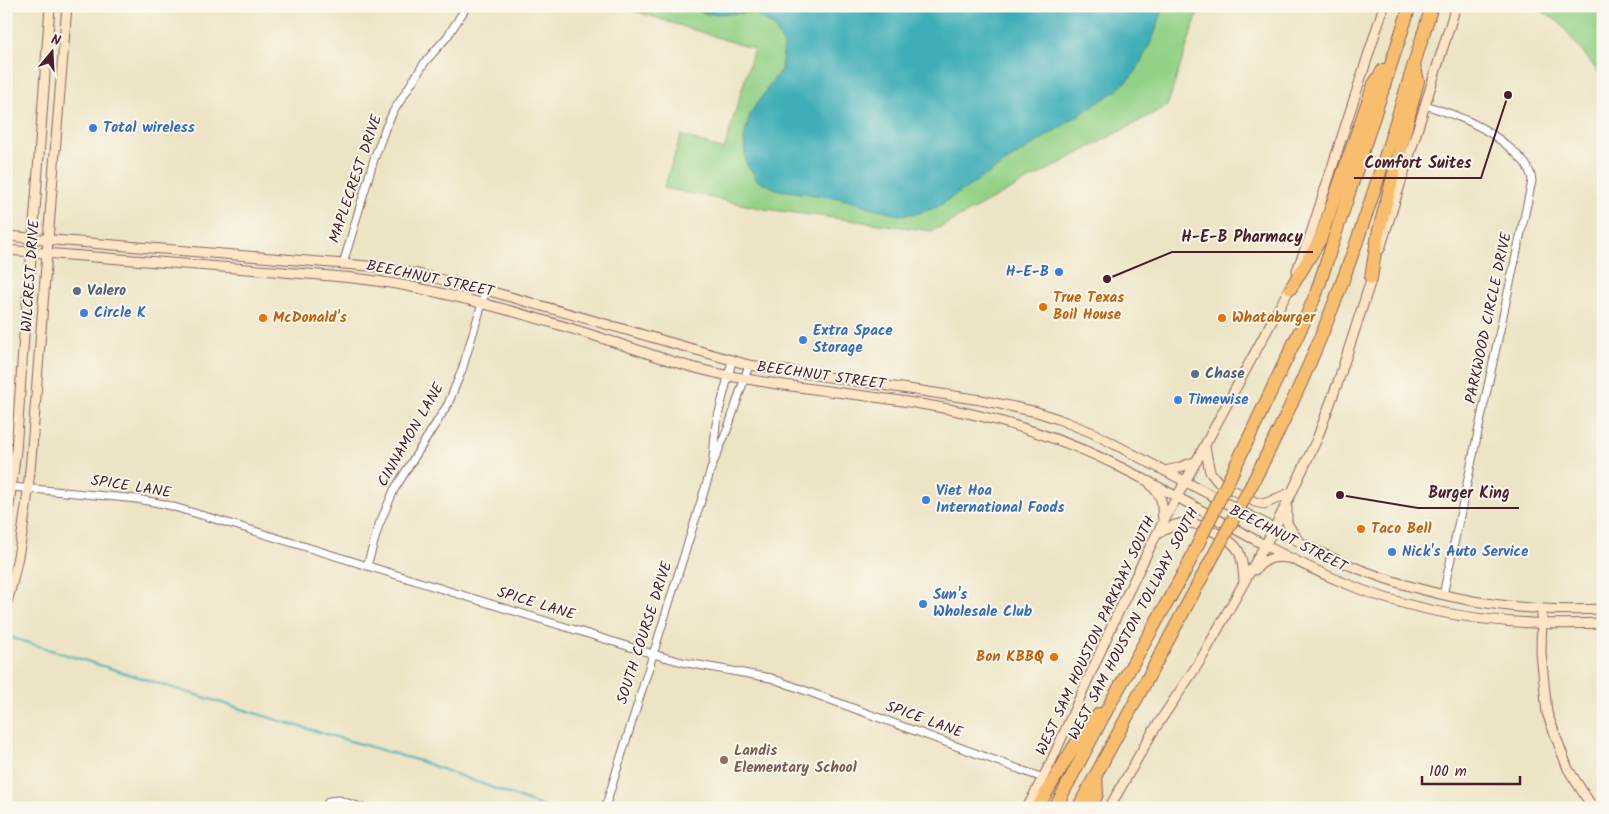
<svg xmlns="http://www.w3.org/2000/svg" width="1609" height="814" font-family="Kalam,sans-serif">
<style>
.green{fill:#93d186;stroke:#6e7858}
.water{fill:#3daeb7;stroke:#446671}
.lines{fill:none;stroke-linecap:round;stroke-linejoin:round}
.stream{stroke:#3daeb7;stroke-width:2}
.street-casing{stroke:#836461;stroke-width:9}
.secondary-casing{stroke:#836461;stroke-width:11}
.highway-casing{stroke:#836461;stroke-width:14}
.street{stroke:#fff;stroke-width:7}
.secondary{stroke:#fde5c5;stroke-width:9}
.highway{stroke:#f9be6d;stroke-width:12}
.highway-bridge-casing{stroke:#836461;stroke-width:14;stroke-linecap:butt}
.highway-bridge{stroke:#f9be6d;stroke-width:12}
.shop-dot{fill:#3f7fe0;stroke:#fbf7ec;stroke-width:2}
.service-dot{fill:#5c6f8a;stroke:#fbf7ec;stroke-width:2}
.food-dot{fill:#e8710a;stroke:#fbf7ec;stroke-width:2}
.education-dot{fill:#8d6e63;stroke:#fbf7ec;stroke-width:2}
.labels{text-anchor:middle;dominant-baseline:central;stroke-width:4;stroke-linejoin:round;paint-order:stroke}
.shop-label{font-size:15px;font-weight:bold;fill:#366cbe;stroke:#fbf7ec;text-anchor:start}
.street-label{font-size:15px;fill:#4a1f2b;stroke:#fbf7ec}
.service-label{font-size:15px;font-weight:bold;fill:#4e5e75;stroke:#fbf7ec;text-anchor:start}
.food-label{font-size:15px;font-weight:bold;fill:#c56008;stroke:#fbf7ec;text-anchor:start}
.education-label{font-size:15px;font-weight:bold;fill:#785e54;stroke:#fbf7ec;text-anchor:start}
.leader{fill:none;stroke:#4a1f2b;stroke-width:2}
.callout-dot{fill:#4a1f2b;stroke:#fbf7ec;stroke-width:2}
.callout-label{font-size:16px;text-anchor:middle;font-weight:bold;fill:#4a1f2b;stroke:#fbf7ec;stroke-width:4;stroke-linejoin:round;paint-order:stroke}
</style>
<rect width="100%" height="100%" fill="#fbf7ec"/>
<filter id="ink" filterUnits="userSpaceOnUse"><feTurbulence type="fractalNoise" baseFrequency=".02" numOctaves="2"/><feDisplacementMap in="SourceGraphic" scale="10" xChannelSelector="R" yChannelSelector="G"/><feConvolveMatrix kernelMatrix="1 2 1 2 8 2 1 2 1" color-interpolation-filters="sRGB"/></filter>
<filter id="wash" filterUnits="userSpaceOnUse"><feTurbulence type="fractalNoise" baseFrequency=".0096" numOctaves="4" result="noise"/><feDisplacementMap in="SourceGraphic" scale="20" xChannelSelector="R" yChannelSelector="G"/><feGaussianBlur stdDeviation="1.12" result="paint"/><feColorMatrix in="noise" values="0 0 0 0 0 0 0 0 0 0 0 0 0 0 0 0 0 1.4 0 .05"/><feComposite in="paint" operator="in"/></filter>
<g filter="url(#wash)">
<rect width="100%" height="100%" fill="#ece4c4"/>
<path class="green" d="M619,6H1200L1167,106L933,231L765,209L664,188L681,135L724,150L754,49Z
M1534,6H1603V78L1559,22Z"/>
<path class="water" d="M683,6H1164L1153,38L1135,73L1116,91L937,207L919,213L899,215L838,198L779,190L758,181L746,163L744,139L750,114L781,69L784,45L773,26L754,13L708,14Z"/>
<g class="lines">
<path class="stream" d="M6,636L277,720L420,761L547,808"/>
</g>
</g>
<g filter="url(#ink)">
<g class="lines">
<g class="street-casing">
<path id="street" d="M1425,105C1459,116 1484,125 1511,149C1522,159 1530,166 1532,181L1443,595
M343,264L374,159L385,129L393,112L425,62L447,37L467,6
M713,458L716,424L732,361
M12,487L137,499L164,504L248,529L653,654L682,662L771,678L1043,778
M367,566L379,525L394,490L448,404L462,370L486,290
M324,808L329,801L339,800L363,808
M605,808L712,466L728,428L749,365"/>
</g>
<g class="secondary-casing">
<path id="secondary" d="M6,236L380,267L422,275L486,290L749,365L981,400L1037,412L1058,419L1093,433L1317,551C1406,593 1504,614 1603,609
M1380,249L1456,6
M6,250C86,256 167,263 247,269C302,274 358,276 412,287C472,299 531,316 589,334C634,348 679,366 725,375C814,393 907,396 996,420C1038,432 1081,447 1120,467C1195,504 1265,550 1342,582C1424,617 1514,627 1603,623
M1297,270L1310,236L1384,6
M1205,447L1210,472L1218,482L1255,502L1264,504L1292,492
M1165,471L1178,468L1197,461
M1151,485C1165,500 1161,503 1163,521
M1287,508V523L1297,539
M6,530L16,450L24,335L33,238L50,6
M1157,534C1166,529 1176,523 1186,523C1199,522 1232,539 1238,550C1243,558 1243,571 1244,581
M1255,570C1264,560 1273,555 1287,558
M6,606C30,525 32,440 39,356C48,239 57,123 67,6
M1542,609L1541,653L1547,713L1568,769L1593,808
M1027,808L1051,762L1115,619L1151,545L1292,284
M1109,808L1152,733L1200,661L1274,529L1292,492L1317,439L1338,382L1373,274"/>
</g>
<g class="highway-casing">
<path id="highway" d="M1371,278L1378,234L1418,81L1414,64
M1291,288L1320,240L1374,84L1383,70
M1245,446L1303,324L1316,294L1410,6
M1252,484C1283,424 1311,364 1335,301C1372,205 1401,105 1432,6
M1037,808L1084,730L1099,714
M1055,808L1111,702L1186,569
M1078,808L1216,551
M1090,808L1097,794L1096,777"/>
</g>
<use href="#street" class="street"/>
<use href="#secondary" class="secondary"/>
<use href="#highway" class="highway"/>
<g class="highway-bridge-casing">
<path id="highway-bridge" d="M1216,551L1252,484
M1186,569L1245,446"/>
</g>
<use href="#highway-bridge" class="highway-bridge"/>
</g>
</g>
<g class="shop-dot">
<circle cx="93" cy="128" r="5"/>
<circle cx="1059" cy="272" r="5"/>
<circle cx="84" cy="313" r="5"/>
<circle cx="803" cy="340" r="5"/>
<circle cx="1178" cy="400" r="5"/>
<circle cx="926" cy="500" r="5"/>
<circle cx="1392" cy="552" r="5"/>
<circle cx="923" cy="604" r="5"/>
</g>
<g class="service-dot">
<circle cx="77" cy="291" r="5"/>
<circle cx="1195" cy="374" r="5"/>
</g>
<g class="food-dot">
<circle cx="1043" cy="307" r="5"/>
<circle cx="263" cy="318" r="5"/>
<circle cx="1222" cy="318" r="5"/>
<circle cx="1361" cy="529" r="5"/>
<circle cx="1054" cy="657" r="5"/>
</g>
<circle class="education-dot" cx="724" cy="760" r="5"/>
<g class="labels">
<g class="shop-label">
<text x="103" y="128">Total wireless</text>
<text x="1049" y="272" text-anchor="end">H-E-B</text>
<text x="94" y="313">Circle K</text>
<text x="813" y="331">Extra Space<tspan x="813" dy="17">Storage</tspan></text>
<text x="1188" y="400">Timewise</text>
<text x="936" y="491">Viet Hoa<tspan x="936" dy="17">International Foods</tspan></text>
<text x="1402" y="552">Nick's Auto Service</text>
<text x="933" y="595">Sun's<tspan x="933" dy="17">Wholesale Club</tspan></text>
</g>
<g class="street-label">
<text transform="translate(356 179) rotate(-71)">MAPLECREST DRIVE</text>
<text transform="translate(31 276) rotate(-86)">WILCREST DRIVE</text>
<text transform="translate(430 279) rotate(12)">BEECHNUT STREET</text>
<text transform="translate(1489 318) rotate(-78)">PARKWOOD CIRCLE DRIVE</text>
<text transform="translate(821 376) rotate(8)">BEECHNUT STREET</text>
<text transform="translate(411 435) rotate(-60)">CINNAMON LANE</text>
<text transform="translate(131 487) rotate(9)">SPICE LANE</text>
<text transform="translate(1288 539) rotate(27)">BEECHNUT STREET</text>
<text transform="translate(536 604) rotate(17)">SPICE LANE</text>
<text transform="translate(1134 624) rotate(-62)">WEST SAM HOUSTON TOLLWAY SOUTH</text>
<text transform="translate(645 633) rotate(-72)">SOUTH COURSE DRIVE</text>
<text transform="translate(1096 636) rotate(-65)">WEST SAM HOUSTON PARKWAY SOUTH</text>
<text transform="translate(924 720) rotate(20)">SPICE LANE</text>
</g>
<g class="service-label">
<text x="87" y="291">Valero</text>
<text x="1205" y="374">Chase</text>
</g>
<g class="food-label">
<text x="1053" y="298">True Texas<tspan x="1053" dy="17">Boil House</tspan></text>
<text x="273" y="318">McDonald's</text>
<text x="1232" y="318">Whataburger</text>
<text x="1371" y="529">Taco Bell</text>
<text x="1044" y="657" text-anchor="end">Bon KBBQ</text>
</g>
<g class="education-label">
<text x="734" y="751">Landis<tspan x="734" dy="17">Elementary School</tspan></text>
</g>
</g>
<path class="leader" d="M1508 95L1481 178H1354M1107 279L1172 252H1313M1340 495L1418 508H1519"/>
<g class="callout-dot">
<circle cx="1508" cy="95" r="5"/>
<circle cx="1107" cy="279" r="5"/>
<circle cx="1340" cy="495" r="5"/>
</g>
<g class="callout-label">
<text x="1418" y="168">Comfort Suites</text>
<text x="1242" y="242">H-E-B Pharmacy</text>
<text x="1469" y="498">Burger King</text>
</g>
<rect width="1609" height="814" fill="none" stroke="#fbf7ec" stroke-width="25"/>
<g transform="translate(52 52) rotate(18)" stroke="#fbf7ec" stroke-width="4" paint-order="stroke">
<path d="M0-4L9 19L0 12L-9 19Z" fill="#4a1f2b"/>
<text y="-8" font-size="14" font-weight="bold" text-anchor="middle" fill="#4a1f2b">N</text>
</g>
<path d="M1422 776v8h98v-8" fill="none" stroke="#4a1f2b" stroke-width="2.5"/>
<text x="1429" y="776" font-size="15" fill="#4a1f2b" stroke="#fbf7ec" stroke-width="4" paint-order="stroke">100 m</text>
</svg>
